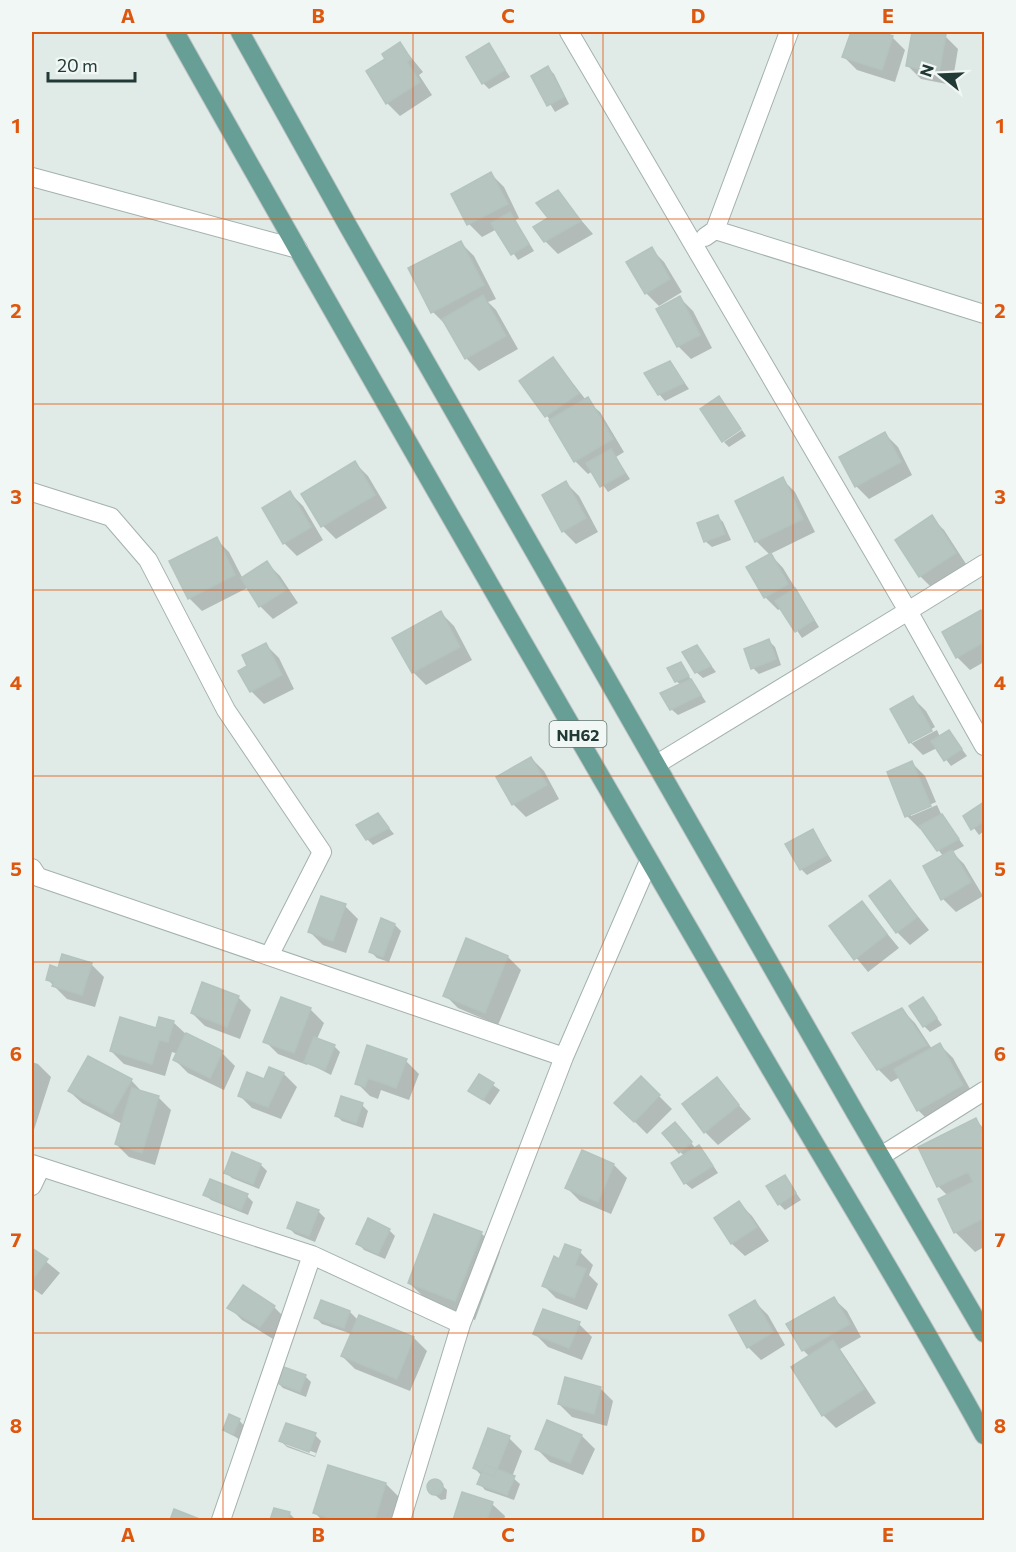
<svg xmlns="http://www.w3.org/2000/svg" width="1016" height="1552" font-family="Commissioner,sans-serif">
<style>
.shadow{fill:#0003;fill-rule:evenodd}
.building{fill:#b6c5c0;stroke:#b3c4be;stroke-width:1.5}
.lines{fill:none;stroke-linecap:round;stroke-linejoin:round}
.street-casing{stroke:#a3b2ae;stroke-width:20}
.primary-casing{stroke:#bdc4c3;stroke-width:20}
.street{stroke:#fff;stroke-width:18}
.primary{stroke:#679e95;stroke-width:18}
.grid{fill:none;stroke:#de570e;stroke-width:1.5;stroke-opacity:0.55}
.labels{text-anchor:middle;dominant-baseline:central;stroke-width:5;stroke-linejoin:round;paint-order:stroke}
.shield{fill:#f1f7f4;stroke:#60736f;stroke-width:1.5}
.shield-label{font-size:16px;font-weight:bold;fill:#223a36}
.neatline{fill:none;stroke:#de570e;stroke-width:2}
.grid-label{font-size:20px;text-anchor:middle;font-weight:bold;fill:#de570e}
</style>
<rect width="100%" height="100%" fill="#e0eae7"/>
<path class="shadow" d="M853,32H877L892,37L905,50L895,82L857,70L844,57Z
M913,32L945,36L958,49L952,85L921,79L908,66Z
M400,44L423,72L419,75L432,95L400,116L387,103V59Z
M489,45L510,77L489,89L483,83Z
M548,68L554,74L569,104L555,112L533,76Z
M491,174L504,187L519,218L515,220L534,251L518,260L497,229L482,237L469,224L453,194Z
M557,192L593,234L558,254L545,241Z
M461,243L474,256L496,299L488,302L496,310L518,349L479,371L466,358L446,325L433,312Z
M651,249L664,262L682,292L659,306L646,293Z
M680,298L693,311L712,348L691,359L678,346Z
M553,358L586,400L600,412L624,452L616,457L630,479L608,492L593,471L588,474L575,461L553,424L521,381Z
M670,362L689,389L665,401L659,394Z
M742,430L746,436L729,447L724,442Z
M885,434L898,447L912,475L869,499L856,486Z
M355,463L368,476L387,508L336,539L323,526L303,494Z
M782,479L795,492L815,532L770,554L783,568L819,627L802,638L782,608L778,610L765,597L748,567L770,555L757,542L737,501Z
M566,483L579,496L598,532L576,544L563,531Z
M290,493L303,506L323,540L297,556L284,543Z
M717,516L723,522L731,540L712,547L705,541Z
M931,517L944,530L968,567L933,589L920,576Z
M216,539L229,552L243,579L267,563L280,576L298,603L273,619L260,606L249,587L202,611L189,598Z
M980,612L984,616V662L970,670L957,657Z
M441,613L454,626L472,660L426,685L413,672Z
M769,641L775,647L781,665L759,674L753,668Z
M266,645L279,658L294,689L264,704L251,691L249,667Z
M697,647L716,672L703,678L696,672Z
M680,663L706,702L678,715L671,709L681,685L676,681Z
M913,698L926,711L935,727L912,740V743L937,730L940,737L949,732L967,756L951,766L937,748L923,755L910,742Z
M531,758L544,771L559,799L526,817L513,804Z
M912,763L925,776L936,802L911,813V816L937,805L942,816L964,846L952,852L964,864L983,896L956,912L943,899V856L922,828L920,829L907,816Z
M984,804V831L979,835L965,816Z
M378,815L394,834L373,845L367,839Z
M813,831L832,861L807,875L801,869Z
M890,882L929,930L910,945L897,932Z
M862,903L899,948L868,972L831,927Z
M345,906L358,919L346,953L323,945L310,932Z
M395,925L401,931L389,962L377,958L371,952Z
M467,940L508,957L521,970L498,1025L458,1008L445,995Z
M91,964L104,977L95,1007L67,999L47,979L59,970Z
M238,997L251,1010L240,1039L205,1026L192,1013Z
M282,999L311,1010L324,1023L317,1039L334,1046L340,1052L331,1075L308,1063L307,1065L278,1054L265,1041Z
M923,999L942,1025L930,1032L924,1026Z
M902,1010L915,1023L932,1049L940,1045L953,1058L975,1098L931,1123L918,1110L900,1077L891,1082L878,1069Z
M160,1019L174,1023L187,1035L222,1053L235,1066L224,1090L188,1073L175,1060L178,1054L172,1052L165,1076L124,1064L111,1051L157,1030Z
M368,1047L406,1061L419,1074L409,1100L381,1090L378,1099L370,1096L357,1083Z
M32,1062L38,1064L51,1077L32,1136Z
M284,1074L297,1087L281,1119L252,1108L239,1095Z
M480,1076L500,1090L490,1105L470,1091Z
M641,1078L672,1109L647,1134L616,1103Z
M716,1079L751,1119L718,1145L705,1132Z
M131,1080L143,1093L158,1097L171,1110L155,1165L129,1157L116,1144L122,1124L82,1103L69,1091Z
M362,1105L368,1111L363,1128L342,1121L336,1115Z
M976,1120L984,1129V1247L975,1252L955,1232L940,1200L948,1196L938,1186Z
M681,1130L696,1149L699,1147L705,1153L718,1173L692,1189L685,1183L684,1156L664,1133Z
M583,1152L614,1165L627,1178L611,1214L580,1201L567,1188Z
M261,1165L267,1171L259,1189L232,1178L225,1172Z
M785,1177L801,1200L785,1210L779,1204Z
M205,1194L247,1196L253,1202L248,1215L211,1200Z
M739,1203L752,1216L769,1241L745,1256L732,1244L716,1219Z
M298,1204L319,1212L325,1218L315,1242L295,1234L289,1228Z
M389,1230L395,1236L385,1259L364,1250L358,1243Z
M481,1233L500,1252L475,1320L429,1302L409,1283Z
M32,1250L60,1273L42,1295L32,1288Z
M580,1252L593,1265L589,1275L598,1284L587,1310L556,1298L543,1285L560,1260Z
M243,1288L274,1307L287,1320L273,1339L242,1320L229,1307Z
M834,1299L847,1311L861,1337L840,1349L876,1403L836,1428L823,1415L793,1368L810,1357L803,1350Z
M755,1302L768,1315L785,1345L761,1360L748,1347Z
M350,1312L358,1320L359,1317L414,1338L427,1351L410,1391L355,1369L342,1356L352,1334L322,1324L315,1317Z
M579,1324L592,1337L582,1360L548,1347L535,1334Z
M305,1376L311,1382L306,1397L283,1388L277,1382Z
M600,1388L613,1401L607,1426L572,1417L559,1404Z
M239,1420L245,1427L240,1440L225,1430Z
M548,1422L582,1436L595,1449L583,1475L550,1462L537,1449Z
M315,1435L321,1441L315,1457L287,1447L281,1441ZM286,1442L316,1453L315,1456L286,1445Z
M509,1438L522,1451L512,1477L520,1484L514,1500L485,1490L479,1483L482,1476L474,1468Z
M436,1480L447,1490L446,1499L441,1500L430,1491L428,1485Z
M386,1484L399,1497L391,1520H322L315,1513Z
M463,1494L492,1504L505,1516L504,1520H455Z
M275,1509L290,1514L296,1520H272Z"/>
<path class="building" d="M851,32H882L893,36L882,70L842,57Z
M912,32L946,34L939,73L906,66Z
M400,42L411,59L407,62L420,82L386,104L366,71L385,59L382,54Z
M489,43L505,70L482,84L466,57Z
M548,66L564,97L547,106L531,76Z
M491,172L508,204L467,225L451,194Z
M558,190L581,221L544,242L533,227L548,218L536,203Z
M510,212L529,244L511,255L491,223Z
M461,241L484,285L431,313L408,268Z
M652,247L670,279L645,294L626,262Z
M483,295L506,336L465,359L442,319Z
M680,296L700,335L677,347L656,309Z
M553,357L579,393L545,417L519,381Z
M670,361L684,383L658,395L644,373Z
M719,396L741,429L722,442L700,409Z
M588,397L613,439L574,462L549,420Z
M885,432L901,462L855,487L839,457Z
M611,449L625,473L600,487L586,463Z
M355,461L375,495L321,527L301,494Z
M783,477L803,519L755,542L735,501Z
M566,481L586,518L562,532L542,495Z
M290,491L311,527L283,544L262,508Z
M718,515L725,534L704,542L697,523Z
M932,515L956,553L919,577L895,540Z
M217,537L235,575L188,599L169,561Z
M771,553L788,584L764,598L746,567Z
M267,561L286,590L259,607L241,578Z
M795,588L814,620L795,632L775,601Z
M981,610L984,616V642L956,658L942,632Z
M441,611L460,647L412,673L392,638Z
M769,639L776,659L751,669L744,649Z
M266,643L282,675L250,692L238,671L247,666L242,655Z
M697,645L711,666L695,673L682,652Z
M681,662L689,676L675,682L667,668Z
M691,679L701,695L670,710L660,693Z
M913,696L932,731L909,743L890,709Z
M949,730L962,749L944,761L931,741Z
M531,757L547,785L512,805L496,777Z
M912,761L931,806L905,817L887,772Z
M984,802V821L971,830L963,816Z
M378,813L389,828L366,840L356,825Z
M942,814L959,839L937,851L919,826Z
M813,829L827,855L800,870L785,844Z
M952,850L971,882L941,900L923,866Z
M890,880L917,917L896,933L869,896Z
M321,896L346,904L333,941L308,932Z
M862,901L887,934L854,960L829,926Z
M381,918L395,924L383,957L369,952Z
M466,938L508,956L485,1013L443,996Z
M62,954L92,963L82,995L52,986L54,982L46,980L50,965L58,968Z
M202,982L239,996L227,1027L191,1013Z
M281,997L311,1008L294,1053L263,1042Z
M923,997L937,1018L923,1027L909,1006Z
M902,1008L927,1045L877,1070L852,1033Z
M120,1017L156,1028L159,1017L174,1021L168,1042L159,1040L152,1064L110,1051Z
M186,1033L223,1051L210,1078L173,1060Z
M314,1037L335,1045L325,1070L304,1062Z
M940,1043L963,1085L917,1111L894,1069Z
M367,1045L407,1059L396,1088L368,1078L365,1087L355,1084Z
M88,1056L132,1079L112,1114L68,1091Z
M269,1067L284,1073L268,1107L238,1096L247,1072L264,1079Z
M479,1074L494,1083L483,1100L468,1091Z
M641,1076L660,1095L634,1122L614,1103Z
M717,1077L739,1105L704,1133L682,1104Z
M132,1088L159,1096L142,1153L115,1144Z
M341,1096L363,1103L356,1123L335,1116Z
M976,1118L984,1135V1218L954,1233L938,1199L973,1182L968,1172L937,1187L918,1147Z
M675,1122L692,1142L679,1153L662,1133Z
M699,1145L713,1166L684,1184L671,1163Z
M582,1150L614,1164L598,1202L565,1188Z
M232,1152L261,1164L253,1184L224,1173Z
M785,1175L796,1193L778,1205L766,1186Z
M210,1179L248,1194L241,1210L203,1195Z
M739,1201L757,1227L731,1244L714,1218Z
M297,1202L319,1210L309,1236L287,1228Z
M434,1214L482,1232L455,1301L408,1283Z
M368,1218L390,1229L378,1254L356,1244Z
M565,1244L581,1250L575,1265L586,1269L574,1298L542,1286L554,1256L559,1259Z
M32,1248L48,1259L32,1280Z
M243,1285L275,1306L260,1327L227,1308Z
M834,1297L850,1324L802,1351L786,1324Z
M321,1300L350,1311L344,1328L314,1318Z
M755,1300L773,1332L747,1348L729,1315Z
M543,1309L580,1322L569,1348L533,1334Z
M359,1315L414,1337L397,1379L341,1356Z
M833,1340L864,1389L822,1416L791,1367Z
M281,1366L306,1375L300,1392L275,1382Z
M565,1377L601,1387L594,1414L558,1404Z
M229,1414L240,1419L233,1435L223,1430Z
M547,1420L582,1435L570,1463L535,1449Z
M286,1423L316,1433L309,1452L279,1441Z
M488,1428L510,1436L494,1477L473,1468Z
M328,1465L386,1483L375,1520H336L313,1513Z
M485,1465L515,1476L507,1495L477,1484Z
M427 1487a8 8 0 1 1 16 0a8 8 0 1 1-16 0Z
M462,1492L493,1502L487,1520H453Z
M274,1508L290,1512L288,1520H270Z
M174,1509L202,1520H170Z"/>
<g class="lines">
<g class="street-casing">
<path id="street" d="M569,32L908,611L657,764
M32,177L298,249
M715,230L984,314
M705,237L715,230L789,32
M32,492L111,517L148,560L226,710L322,852L269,956
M984,564L908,611L984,746
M32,868L38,877L564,1057
M881,1156L984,1091
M32,1164L312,1255L461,1324
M32,1186L41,1167
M221,1520L312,1255
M401,1520L461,1324L564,1057L649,861"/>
</g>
<g class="primary-casing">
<path id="primary" d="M175,32C361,363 551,692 742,1020C822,1159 907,1294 984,1435
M240,32L348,226L856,1114L984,1333"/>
</g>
<use href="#street" class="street"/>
<use href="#primary" class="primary"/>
</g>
<path class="grid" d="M223,32V1520M413,32V1520M603,32V1520M793,32V1520M32,219H984M32,404H984M32,590H984M32,776H984M32,962H984M32,1148H984M32,1333H984"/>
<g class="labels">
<rect class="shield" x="549.5" y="721" width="57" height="26" rx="4.5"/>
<g class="shield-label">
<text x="578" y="734">NH62</text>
</g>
</g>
<rect width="1016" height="1552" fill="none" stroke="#f1f7f4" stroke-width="66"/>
<g transform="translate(941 75) rotate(288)" stroke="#f1f7f4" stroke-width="4.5" paint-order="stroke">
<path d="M0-4.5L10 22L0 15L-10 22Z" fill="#223a36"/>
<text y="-9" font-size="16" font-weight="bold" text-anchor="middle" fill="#223a36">N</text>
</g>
<path d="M48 72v9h87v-9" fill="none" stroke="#223a36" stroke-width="3"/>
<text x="57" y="72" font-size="18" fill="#223a36" stroke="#f1f7f4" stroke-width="4.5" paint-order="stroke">20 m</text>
<rect x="33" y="33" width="950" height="1486" class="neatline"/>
<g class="grid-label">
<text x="128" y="23">A</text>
<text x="318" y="23">B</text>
<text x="508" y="23">C</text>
<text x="698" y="23">D</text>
<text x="888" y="23">E</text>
<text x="16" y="133">1</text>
<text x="1000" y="133">1</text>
<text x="16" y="318">2</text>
<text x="1000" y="318">2</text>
<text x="16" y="504">3</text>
<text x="1000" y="504">3</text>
<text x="16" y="690">4</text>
<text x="1000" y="690">4</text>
<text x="16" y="876">5</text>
<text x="1000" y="876">5</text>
<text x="16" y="1061">6</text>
<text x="1000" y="1061">6</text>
<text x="16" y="1247">7</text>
<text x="1000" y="1247">7</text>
<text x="16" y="1433">8</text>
<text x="1000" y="1433">8</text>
<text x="128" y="1542">A</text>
<text x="318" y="1542">B</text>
<text x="508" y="1542">C</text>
<text x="698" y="1542">D</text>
<text x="888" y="1542">E</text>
</g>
</svg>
